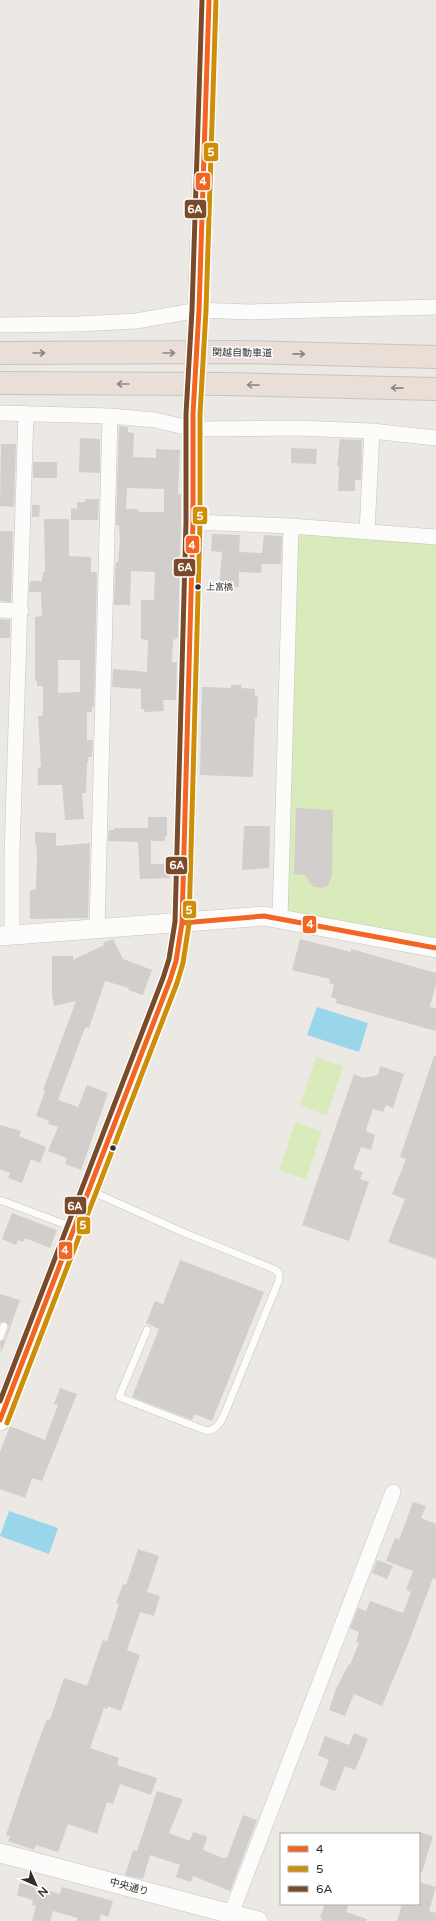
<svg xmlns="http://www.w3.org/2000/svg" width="436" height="1921" font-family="'Varela Round','Noto Sans JP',sans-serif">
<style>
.pitch{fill:#d9eabb}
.water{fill:#99d6ec}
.building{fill:#d1cecb;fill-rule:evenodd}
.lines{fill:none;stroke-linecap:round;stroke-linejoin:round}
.service-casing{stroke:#c5c4c5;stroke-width:8}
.minor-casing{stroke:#c5c4c5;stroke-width:16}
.tertiary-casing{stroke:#c5c4c5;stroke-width:20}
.secondary-casing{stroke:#c5c4c5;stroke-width:22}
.motorway-casing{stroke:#c6c5c4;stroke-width:24}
.service{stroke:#fcfcfb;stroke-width:7}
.minor{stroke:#fcfcfb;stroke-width:15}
.tertiary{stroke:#fcfcfb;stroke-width:19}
.secondary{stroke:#fcfcfb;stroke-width:21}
.motorway{stroke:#eadfd6;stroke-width:22}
.secondary-bridge-casing{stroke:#c5c4c5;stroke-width:22;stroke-linecap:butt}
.secondary-bridge{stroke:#fcfcfb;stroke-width:21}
.bus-1-casing{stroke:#fff;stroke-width:8}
.bus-2-casing{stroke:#fff;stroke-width:8}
.bus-3-casing{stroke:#fff;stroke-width:8}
.bus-1{stroke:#f26522;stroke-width:5}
.bus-2{stroke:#cf8e09;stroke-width:5}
.bus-3{stroke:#7a4b2a;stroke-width:5}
.oneway{stroke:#8c8682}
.bus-dot{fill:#2e2e2e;stroke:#fff;stroke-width:1.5}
.labels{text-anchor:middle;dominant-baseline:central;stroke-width:3;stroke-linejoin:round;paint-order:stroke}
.bus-label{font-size:9px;fill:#2e2e2e;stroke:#fff;text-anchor:start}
.street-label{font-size:10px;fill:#2e2e2e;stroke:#fff}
.line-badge{stroke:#fff;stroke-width:1.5}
.badge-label{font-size:11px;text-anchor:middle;font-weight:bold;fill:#fff}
</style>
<rect width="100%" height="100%" fill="#ece8e4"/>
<path class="pitch" d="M304,533L436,542V939L291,913L285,906L295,542Z
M316,1057L343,1066L327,1115L300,1106Z
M295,1122L322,1131L306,1179L279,1171Z"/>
<path class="water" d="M317,1007L368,1023L359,1052L307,1035Z
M9,1511L58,1528L49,1554L0,1536Z"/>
<path class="building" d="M119,426L128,427V432L134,433L133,457L156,458V449L180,450L178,494H181V522L178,638L173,640L172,662H177L176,700H163L164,711L144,712V709H141V689L112,687L113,669L147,672L148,640L141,639V600H154L155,572L131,571L130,605H114L115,572L116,562H118L120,541L119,525H116ZM127,488L164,489V512H139L137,509H126Z
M80,438L100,439V473L79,472Z
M340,439L362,440L361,480H355V491H338L339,466H337Z
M1,444H16L14,507L0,506Z
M291,448L317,449L316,464L291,463Z
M33,462H57V478H33Z
M85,499H99L98,520H71V508L77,509V502H85Z
M32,505H40L39,517H32Z
M44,519H69V556L91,557V572H97L94,707H92V712H87V740H93L92,753V757H88L89,761L87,762L86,793H82L84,819L65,820L62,785H38V768H40L41,765L38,716H42L43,712V686H37V681H35V617L42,616L41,592H29L30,581H42L43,572H45ZM58,660H80V692L58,693Z
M0,531H13L11,602L0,601Z
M212,534L240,535L239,552L262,553L264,535L282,536L281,564H262L261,573L239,572V587L219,586L222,552L211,551Z
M0,619L10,620V638H0Z
M231,685H242L241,688L255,689V696H258L257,718H255L253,777L200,775L202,687L231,688Z
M296,808L333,810L332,876L328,885L322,888L312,886L305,875L294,874Z
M148,817H167V836H165V841H151V864H170V878L140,879L138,842L108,841L109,830H114V828H148Z
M244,826H270L269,868L242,870Z
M35,832L56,833V846L90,843L88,918L30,919V891L36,889L37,854L36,844H35Z
M113,939L123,959L152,970L143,995L128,990L129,988L105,981L89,1028L86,1027L84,1030L58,1100L78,1107L87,1085L108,1093L81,1170L65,1164L67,1158L48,1151L58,1127L48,1124L49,1121L36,1116L45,1091L43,1090L76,1001L54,1006L52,996V956H73V960L104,945L103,943Z
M300,939L351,952V949L436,973V984L430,1007L436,1008V1031L336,1003L337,999L331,997L334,985L329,983L330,979L292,970Z
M434,1056H436V1259L388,1242L405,1199L392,1194L406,1159L400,1157Z
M380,1066L404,1074L393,1108L386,1105L383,1112L373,1109L366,1129L367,1132L375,1135L371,1150L361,1147L353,1169L363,1172L360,1179L369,1182L349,1241L302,1225L354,1074L364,1078L378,1075Z
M0,1125L21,1131L19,1136L46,1147L40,1163L31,1159L22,1183L8,1178L10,1173L0,1169Z
M12,1213L57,1230L50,1248L25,1238L23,1242L18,1240L16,1245L2,1239Z
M180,1260L264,1292L212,1421L195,1414L192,1420L132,1397L159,1329L146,1323L155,1301L163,1304Z
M0,1294L20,1300L1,1353L0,1342L5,1339L9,1326L5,1321L0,1323Z
M60,1388L77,1394L42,1481L32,1478L25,1498L0,1489V1452L10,1426L45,1440L58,1405L54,1404Z
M413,1502L426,1506L421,1518L436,1524V1579L433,1578L410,1639L382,1706L354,1694L345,1716L329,1710L336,1689L349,1664L350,1665L359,1643L356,1642L359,1632L350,1628L358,1608L366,1611L370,1601L403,1613L411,1592L406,1590L413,1571L386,1561L395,1538L399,1540Z
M138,1549L159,1556L147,1592L160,1596L154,1616L140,1612L127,1650L140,1655L121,1711L108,1706L107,1709L104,1708L90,1748L119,1758L117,1765L157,1778L151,1795L120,1784L113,1804L107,1802L97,1834L68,1824L58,1852L36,1845L34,1850L8,1841L10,1836L6,1835L33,1756L47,1719L50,1720L64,1678L87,1686L103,1640L107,1641L119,1604L116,1603L123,1584L126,1585Z
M377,1560L393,1566L387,1579L372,1573Z
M354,1733L368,1739L355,1770L345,1766L335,1791L319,1785L329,1760L318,1755L325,1736L349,1745Z
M157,1791L183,1799L169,1833L190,1841L193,1832L206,1836L207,1838L203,1850L223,1858H227L243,1815L257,1820L230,1891L193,1876L191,1882L176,1877L180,1865L150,1855L143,1879L125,1875L133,1850L137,1851Z
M419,1832L433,1836L422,1872H419Z
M419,1882L436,1887L429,1911L436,1913V1921H397L402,1904H419Z
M20,1883L60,1894L62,1887L113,1901L108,1917L101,1914L99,1921H77L78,1918L53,1911L50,1921H32L36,1906L32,1905L33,1900L17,1895Z
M325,1904H349L346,1912L367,1919L366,1921H321L322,1918L320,1917Z"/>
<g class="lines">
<g class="service-casing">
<path id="service" d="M91,1191L180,1231L274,1269L279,1273V1280L229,1403C224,1414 221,1429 207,1431L119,1397L147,1330
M0,1200L72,1227
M0,1337L4,1326"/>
</g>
<g class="minor-casing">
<path id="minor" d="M0,325L78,324L136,321L199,310L249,312L436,307
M0,413L110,416L155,420L193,429L297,428L372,431L436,438
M193,522L291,526L436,537
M367,531L372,431
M0,610L21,611
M280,919L291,526
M97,930L110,416
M12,935V854L26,413
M231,1914L393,1492"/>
</g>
<g class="tertiary-casing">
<path id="tertiary" d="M0,936L264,916L436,948
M0,1853L258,1921"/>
</g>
<g class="secondary-casing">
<path id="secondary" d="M198,324L209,0
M0,1420L170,980L176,961L182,923L193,522V414"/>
</g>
<g class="motorway-casing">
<path id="motorway" d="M0,353L240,352L436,357
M0,383L227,384L436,389"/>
</g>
<use href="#service" class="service"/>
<use href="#minor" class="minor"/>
<use href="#tertiary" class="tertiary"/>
<use href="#secondary" class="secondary"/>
<use href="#motorway" class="motorway"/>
<g class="secondary-bridge-casing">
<path id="secondary-bridge" d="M193,414L198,324"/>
</g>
<use href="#secondary-bridge" class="secondary-bridge"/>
<g class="bus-1-casing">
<path id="bus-1" d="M182,923L264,916L436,948
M0,1420L170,980L176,961L182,923L193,522V414L199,310L209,0"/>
</g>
<g class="bus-2-casing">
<path id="bus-2" d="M7,1423L177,983L183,963L189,924L200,522V414L206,310L216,0"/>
</g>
<g class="bus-3-casing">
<path id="bus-3" d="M0,1401L163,978L169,959L175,922L186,522V414L192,310L202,0"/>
</g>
<use href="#bus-1" class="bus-1"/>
<use href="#bus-2" class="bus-2"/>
<use href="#bus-3" class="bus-3"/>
</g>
<defs><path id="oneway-shaft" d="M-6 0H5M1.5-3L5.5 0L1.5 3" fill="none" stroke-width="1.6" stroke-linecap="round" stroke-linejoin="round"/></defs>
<g class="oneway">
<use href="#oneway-shaft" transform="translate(39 353)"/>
<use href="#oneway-shaft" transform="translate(169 353)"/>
<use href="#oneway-shaft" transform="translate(299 354) rotate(1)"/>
<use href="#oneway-shaft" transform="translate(123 384) rotate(-180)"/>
<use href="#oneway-shaft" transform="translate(253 385) rotate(-179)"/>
<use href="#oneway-shaft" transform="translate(397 388) rotate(-179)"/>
</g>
<g class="bus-dot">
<circle cx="198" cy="587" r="3.5"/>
<circle cx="113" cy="1148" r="3.5"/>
</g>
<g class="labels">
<g class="bus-label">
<text x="206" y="587">上富橋</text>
</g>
<g class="street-label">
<text transform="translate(242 353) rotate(1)">関越自動車道</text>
<text transform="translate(129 1887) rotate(15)">中央通り</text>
</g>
</g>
<g class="line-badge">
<rect x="203" y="142" width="16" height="20" rx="4" fill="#cf8e09"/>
<rect x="195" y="172" width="16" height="19" rx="4" fill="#f26522"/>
<rect x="184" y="199" width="23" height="20" rx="4" fill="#7a4b2a"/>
<rect x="192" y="506" width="16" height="19" rx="4" fill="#cf8e09"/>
<rect x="185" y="535" width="15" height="19" rx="4" fill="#f26522"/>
<rect x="173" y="558" width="23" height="19" rx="4" fill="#7a4b2a"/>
<rect x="165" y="856" width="23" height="19" rx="4" fill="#7a4b2a"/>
<rect x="182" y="900" width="15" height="19" rx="4" fill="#cf8e09"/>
<rect x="302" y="915" width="15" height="19" rx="4" fill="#f26522"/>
<rect x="64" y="1196" width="23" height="19" rx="4" fill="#7a4b2a"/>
<rect x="76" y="1216" width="15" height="19" rx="4" fill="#cf8e09"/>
<rect x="58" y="1241" width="15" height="19" rx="4" fill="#f26522"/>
</g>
<g class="badge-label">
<text x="211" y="156">5</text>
<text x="203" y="185">4</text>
<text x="195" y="213">6A</text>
<text x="200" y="520">5</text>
<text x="192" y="549">4</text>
<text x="185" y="571">6A</text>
<text x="177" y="869">6A</text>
<text x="189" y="914">5</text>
<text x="310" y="928">4</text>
<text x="75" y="1210">6A</text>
<text x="83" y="1229">5</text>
<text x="65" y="1254">4</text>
</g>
<rect x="280" y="1833" width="140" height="72" fill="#ffffff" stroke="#ababab"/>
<rect x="288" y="1846" width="20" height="6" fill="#f26522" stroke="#ababab"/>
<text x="316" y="1853" font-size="12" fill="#2e2e2e">4</text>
<rect x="288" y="1866" width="20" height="6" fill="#cf8e09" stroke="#ababab"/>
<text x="316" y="1873" font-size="12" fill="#2e2e2e">5</text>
<rect x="288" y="1886" width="20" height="6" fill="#7a4b2a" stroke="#ababab"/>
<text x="316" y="1893" font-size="12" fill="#2e2e2e">6A</text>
<g transform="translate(36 1885) rotate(135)" stroke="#ffffff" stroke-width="3" paint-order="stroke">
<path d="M0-3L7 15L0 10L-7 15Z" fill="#2e2e2e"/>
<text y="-6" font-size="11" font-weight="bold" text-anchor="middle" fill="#2e2e2e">N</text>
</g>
</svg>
